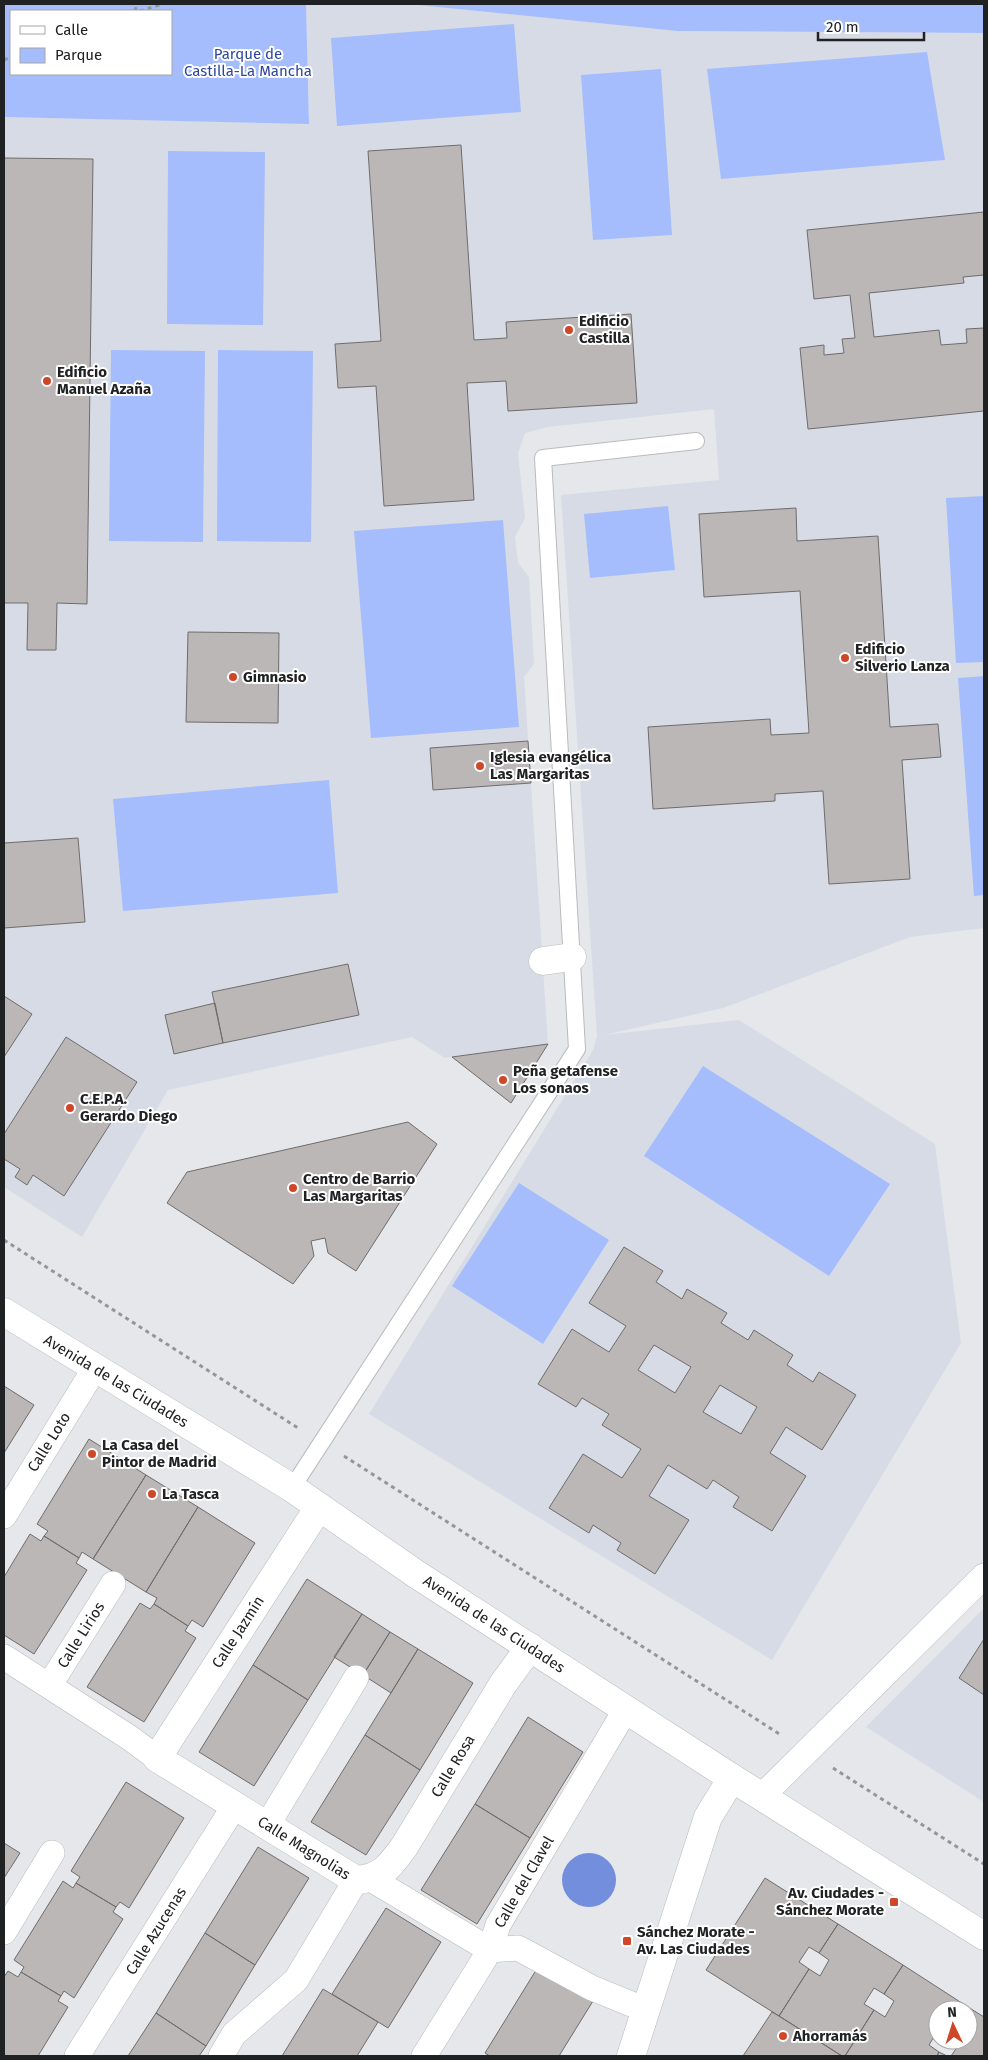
<svg xmlns="http://www.w3.org/2000/svg" width="988" height="2060" font-family="'Fira Sans',sans-serif">
<style>
.built{fill:#d7dbe5}
.green{fill:#a5bdfd;fill-rule:evenodd}
.water{fill:#728edc}
.building{fill:#bbb7b6;stroke:#706c6c;fill-rule:evenodd}
.lines{fill:none;stroke-linecap:round;stroke-linejoin:round}
.service-casing{stroke:#b9bbbe;stroke-width:18}
.pedestrian-casing{stroke:#b9bbbe;stroke-width:26}
.minor-casing{stroke:#b9bbbe;stroke-width:29}
.tertiary-casing{stroke:#b9bbbe;stroke-width:29}
.path{stroke:#959698;stroke-width:3;stroke-dasharray:4 4;stroke-linecap:butt}
.service{stroke:#fff;stroke-width:16}
.pedestrian{stroke:#fff;stroke-width:25}
.minor{stroke:#fff;stroke-width:28}
.tertiary{stroke:#fff;stroke-width:28}
.poi-dot{fill:#d04629;stroke:#fff;stroke-width:2}
.labels{text-anchor:middle;dominant-baseline:central;stroke-width:4;stroke-linejoin:round;paint-order:stroke}
.park-label{font-size:15px;fill:#2d46a1;stroke:#fff}
.poi-label{font-size:15px;font-weight:bold;fill:#202122;stroke:#fff;text-anchor:start}
.street-label{font-size:15px;fill:#202122;stroke:#fff}
</style>
<rect width="100%" height="100%" fill="#e5e7ea"/>
<path class="built" d="M306,4H408L677,31L984,33V928L910,937L723,1008L604,1035L739,1020L935,1144L961,1343L772,1660L369,1414L593,1050L597,1036L561,495L719,480L714,409L548,427L525,433L518,453L525,518L515,537L518,563L529,577L534,664L524,677L548,1044L445,1058L412,1037L168,1090L82,1237L4,1187V117L309,123Z
M984,1608V1802L866,1727Z"/>
<path class="green" d="M4,4H306L309,124L4,117ZM171,11V74H11V11Z
M408,4H984V33L677,31Z
M514,24L521,112L337,126L331,38Z
M927,52L945,160L721,179L707,69Z
M661,69L672,235L593,240L581,75Z
M168,151L265,152L263,325L167,324Z
M111,350L205,351L203,542L109,541Z
M218,350L313,351L311,542L217,541Z
M984,496V662L956,663L946,498Z
M668,506L675,570L590,578L584,514Z
M503,520L519,727L371,738L354,531Z
M984,676V895L974,896L958,678Z
M329,780L338,893L123,911L113,799Z
M703,1066L890,1184L829,1276L644,1156Z
M519,1183L609,1240L543,1344L452,1286Z"/>
<path class="water" d="M562 1880a27 27 0 1 1 54 0a27 27 0 1 1-54 0Z"/>
<path class="building" d="M461,145L474,340L507,338L506,322L631,314L637,403L508,411L506,381L467,383L474,500L384,506L376,386L338,388L335,344L381,341L368,151Z
M4,158L93,159L87,604L57,603L56,650H27L28,603H4Z
M984,212V275L963,277L964,283L869,293L874,337L939,330L941,345L967,343L966,329L984,328V411L808,429L800,348L824,345V355L844,353L842,339L855,338L850,295L814,299L807,230Z
M796,508L797,541L878,536L890,727L938,724L941,757L902,760L910,879L829,884L823,791L775,794V801L653,809L648,727L770,719L771,735L809,733L800,591L704,597L699,514Z
M188,632L279,633L278,723L186,722Z
M528,741L531,783L433,790L430,748Z
M78,838L85,922L4,928V843Z
M348,964L359,1015L223,1043L212,992Z
M4,996L32,1014L4,1057Z
M215,1003L223,1043L174,1054L165,1015Z
M66,1037L137,1082L64,1196L33,1175L27,1185L15,1177L20,1169L4,1159V1134Z
M548,1044L511,1103L452,1057Z
M408,1122L437,1144L356,1271L328,1253L325,1238L311,1241L314,1256L293,1284L167,1203L187,1172Z
M624,1247L663,1271L656,1282L682,1299L687,1289L727,1313L721,1323L748,1340L754,1330L793,1355L787,1365L813,1382L819,1372L856,1395L822,1450L786,1427L770,1453L806,1476L772,1531L733,1507L739,1497L713,1480L707,1489L668,1465L649,1496L689,1520L655,1574L617,1550L621,1543L593,1525L589,1533L549,1508L583,1454L622,1478L641,1449L602,1425L609,1414L582,1398L576,1407L538,1384L572,1329L609,1352L626,1326L589,1303ZM654,1345L691,1367L675,1393L638,1370ZM720,1385L757,1407L741,1434L703,1412Z
M4,1386L34,1405L4,1453Z
M89,1439L146,1475L93,1559L82,1552L79,1558L44,1536L48,1531L37,1524Z
M146,1475L198,1507L146,1592L93,1559Z
M198,1507L255,1543L203,1627L192,1620L188,1626L154,1604L157,1598L146,1592Z
M30,1534L41,1541L44,1536L79,1558L76,1563L87,1570L34,1654L4,1635V1577Z
M307,1579L362,1614L308,1700L253,1665Z
M140,1603L150,1609L154,1604L188,1626L185,1631L196,1638L144,1722L87,1687Z
M362,1614L390,1632L363,1675L334,1657Z
M390,1632L418,1649L391,1693L363,1675Z
M984,1639V1695L959,1678Z
M418,1649L473,1683L420,1770L365,1735Z
M253,1665L308,1700L254,1786L199,1752Z
M528,1717L583,1752L530,1838L475,1804Z
M365,1735L420,1770L366,1855L311,1822Z
M126,1782L184,1818L129,1908L120,1902L116,1907L76,1883L80,1877L71,1871Z
M475,1804L530,1838L477,1924L421,1890Z
M4,1843L20,1853L4,1878Z
M258,1847L309,1878L255,1965L205,1933Z
M765,1878L838,1924L819,1953L809,1947L799,1962L809,1969L779,2016L706,1970Z
M63,1881L73,1888L76,1883L116,1907L113,1912L123,1919L74,1998L64,1991L61,1996L21,1972L24,1967L14,1960Z
M386,1908L441,1942L388,2028L332,1994Z
M838,1924L903,1965L884,1994L874,1988L864,2004L874,2010L845,2056H842L779,2016L809,1969L820,1976L829,1960L819,1953Z
M205,1933L255,1965L206,2046L156,2013Z
M903,1965L968,2007L966,2010H938V2030L929,2045L939,2052L937,2056H845L874,2010L885,2017L894,2001L884,1994Z
M538,1967L593,2001L559,2056H490L485,2053Z
M8,1971L18,1977L21,1972L61,1996L58,2001L68,2007L38,2056H4V1977Z
M323,1989L378,2022L357,2056H282Z
M968,2007L984,2017V2056H951L960,2043L956,2040H968V2010H966Z
M772,2012L779,2016L842,2056H743Z
M156,2013L206,2046L199,2056H128Z
M939,2052L947,2056H937Z"/>
<g class="lines">
<g class="service-casing">
<path id="service" d="M292,1488L577,1049L543,458L696,441"/>
</g>
<g class="pedestrian-casing">
<path id="pedestrian" d="M4,1516L95,1368
M4,1657L130,1738L157,1758
M49,1686L113,1584
M762,1796L984,1576
M268,1824L356,1678
M371,1879L490,1950L518,1948L592,1988L646,2010
M4,1932L52,1853
M77,2056L235,1805
M221,2056L234,2034L296,1980L356,1880
M424,2056L490,1950L498,1925L626,1709"/>
</g>
<g class="minor-casing">
<path id="minor" d="M543,961L572,957
M319,1507L157,1758L356,1880C382,1878 389,1867 404,1847L503,1684L530,1647
M631,2056L708,1817L732,1778"/>
</g>
<g class="tertiary-casing">
<path id="tertiary" d="M4,1312L292,1488L416,1574L732,1778L984,1936"/>
</g>
<path class="path" d="M135,11L137,4
M140,11L163,4
M4,60L11,57
M4,1240L298,1428
M344,1456L781,1735
M833,1768L984,1864"/>
<use href="#service" class="service"/>
<use href="#pedestrian" class="pedestrian"/>
<use href="#minor" class="minor"/>
<use href="#tertiary" class="tertiary"/>
</g>
<g class="poi-dot">
<circle cx="569" cy="330" r="5"/>
<circle cx="47" cy="381" r="5"/>
<circle cx="845" cy="658" r="5"/>
<circle cx="233" cy="677" r="5"/>
<circle cx="480" cy="766" r="5"/>
<circle cx="503" cy="1080" r="5"/>
<circle cx="70" cy="1108" r="5"/>
<circle cx="293" cy="1188" r="5"/>
<circle cx="92" cy="1454" r="5"/>
<circle cx="152" cy="1494" r="5"/>
<rect x="889" y="1897" width="10" height="10" rx="2.5"/>
<rect x="622" y="1936" width="10" height="10" rx="2.5"/>
<circle cx="783" cy="2036" r="5"/>
</g>
<g class="labels">
<g class="park-label">
<text x="248" y="54">Parque de<tspan x="248" dy="17">Castilla-La Mancha</tspan></text>
</g>
<g class="poi-label">
<text x="579" y="321">Edificio<tspan x="579" dy="17">Castilla</tspan></text>
<text x="57" y="372">Edificio<tspan x="57" dy="17">Manuel Azaña</tspan></text>
<text x="855" y="649">Edificio<tspan x="855" dy="17">Silverio Lanza</tspan></text>
<text x="243" y="677">Gimnasio</text>
<text x="490" y="757">Iglesia evangélica<tspan x="490" dy="17">Las Margaritas</tspan></text>
<text x="513" y="1071">Peña getafense<tspan x="513" dy="17">Los sonaos</tspan></text>
<text x="80" y="1099">C.E.P.A.<tspan x="80" dy="17">Gerardo Diego</tspan></text>
<text x="303" y="1179">Centro de Barrio<tspan x="303" dy="17">Las Margaritas</tspan></text>
<text x="102" y="1445">La Casa del<tspan x="102" dy="17">Pintor de Madrid</tspan></text>
<text x="162" y="1494">La Tasca</text>
<text x="884" y="1893" text-anchor="end">Av. Ciudades -<tspan x="884" dy="17">Sánchez Morate</tspan></text>
<text x="637" y="1932">Sánchez Morate -<tspan x="637" dy="17">Av. Las Ciudades</tspan></text>
<text x="793" y="2036">Ahorramás</text>
</g>
<g class="street-label">
<text transform="translate(116 1381) rotate(31)">Avenida de las Ciudades</text>
<text transform="translate(49 1442) rotate(-58)">Calle Loto</text>
<text transform="translate(494 1624) rotate(33)">Avenida de las Ciudades</text>
<text transform="translate(238 1632) rotate(-57)">Calle Jazmín</text>
<text transform="translate(81 1635) rotate(-58)">Calle Lirios</text>
<text transform="translate(453 1766) rotate(-59)">Calle Rosa</text>
<text transform="translate(304 1848) rotate(32)">Calle Magnolias</text>
<text transform="translate(524 1882) rotate(-60)">Calle del Clavel</text>
<text transform="translate(156 1931) rotate(-58)">Calle Azucenas</text>
</g>
</g>
<rect width="988" height="2060" fill="none" stroke="#202122" stroke-width="10"/>
<rect x="10" y="10" width="162" height="65" fill="#ffffff" stroke="#a6a6a7"/>
<rect x="20" y="26" width="25" height="8" fill="#ffffff" stroke="#a6a6a7"/>
<text x="55" y="35" font-size="15" fill="#202122">Calle</text>
<rect x="20" y="48" width="25" height="15" fill="#a5bdfd" stroke="#a6a6a7"/>
<text x="55" y="60" font-size="15" fill="#202122">Parque</text>
<g transform="translate(953 2025) rotate(356)"><circle r="24" fill="#ffffff" stroke="#a6a6a7"/>
<path d="M0-4L9 19L0 12L-9 19Z" fill="#d04629"/>
<text y="-8" font-size="14" font-weight="bold" text-anchor="middle" fill="#202122">N</text>
</g>
<path d="M818 32v8h106v-8" fill="none" stroke="#202122" stroke-width="2.5"/>
<text x="826" y="32" font-size="15" fill="#202122" stroke="#ffffff" stroke-width="4" paint-order="stroke">20 m</text>
</svg>
